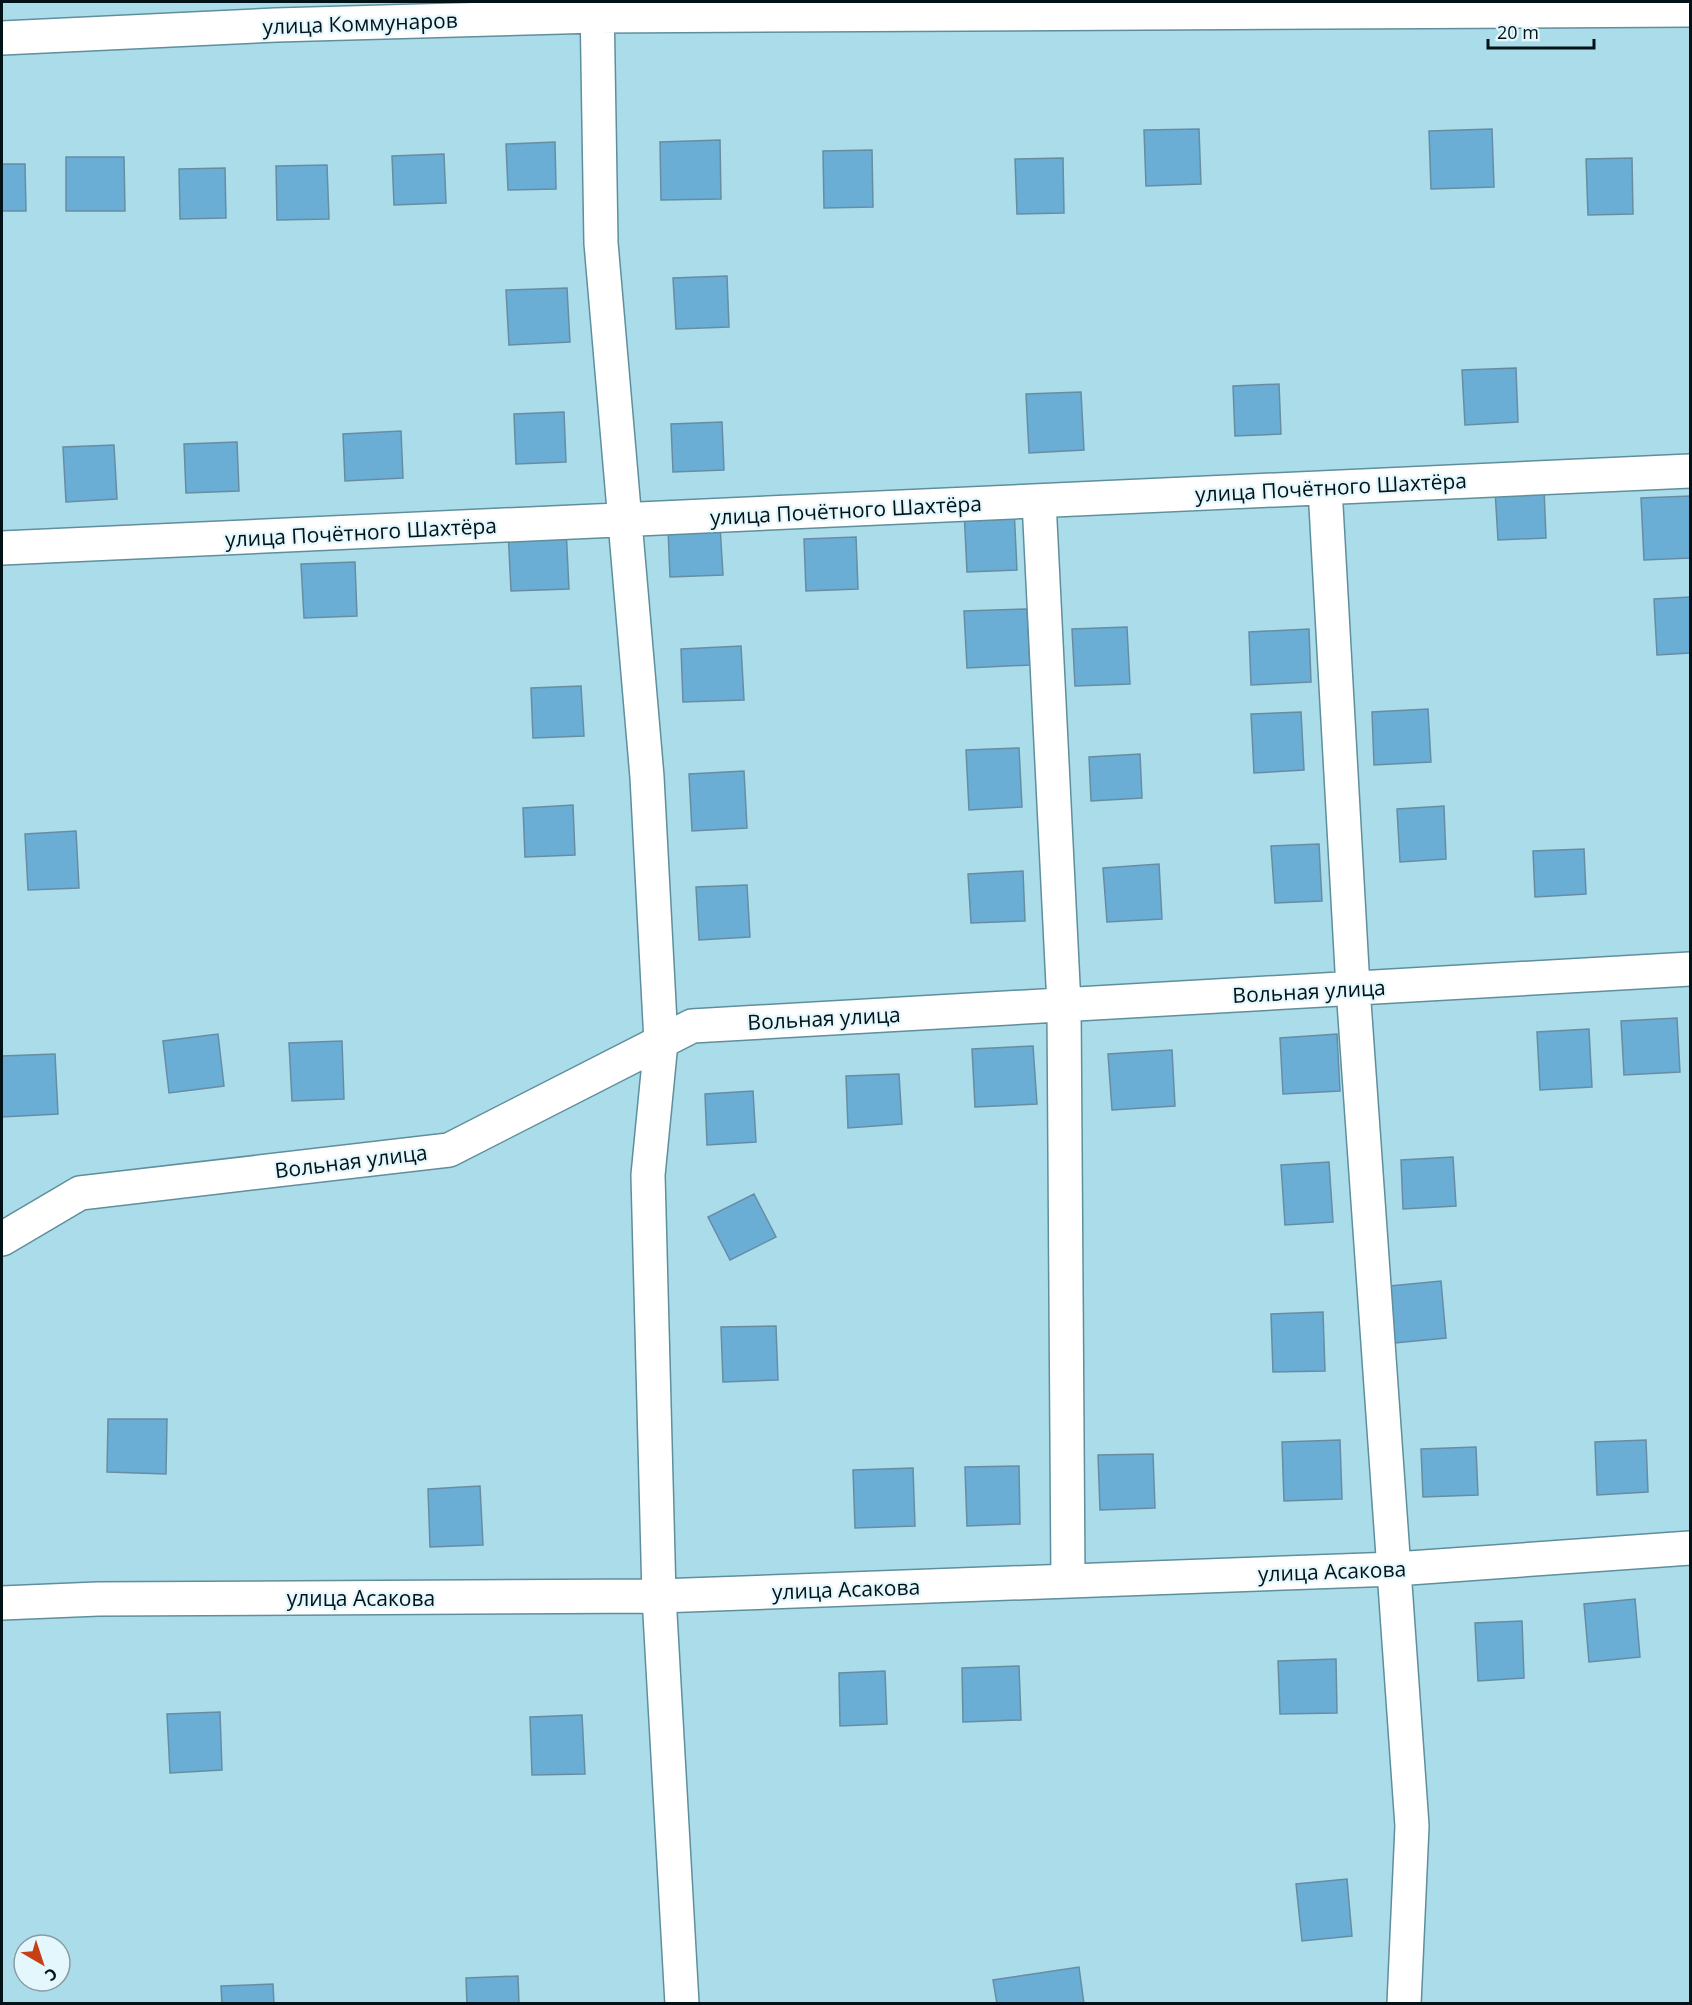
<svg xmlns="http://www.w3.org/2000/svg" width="1692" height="2005" font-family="'Open Sans',sans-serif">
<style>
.building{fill:#6aadd5;stroke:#678da5;stroke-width:1.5}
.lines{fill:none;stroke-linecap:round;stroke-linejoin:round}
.minor-casing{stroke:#5f8f9c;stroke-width:36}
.minor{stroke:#fff;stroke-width:33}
.labels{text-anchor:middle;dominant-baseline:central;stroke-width:4.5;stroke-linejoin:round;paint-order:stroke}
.street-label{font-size:21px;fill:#011317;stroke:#e4f7fd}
</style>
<rect width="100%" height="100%" fill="#aadcea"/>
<path class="building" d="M1199,129L1201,184L1146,186L1144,130Z
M1492,129L1494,187L1431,189L1429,131Z
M720,140L721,199L661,200L660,142Z
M555,142L556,189L508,190L506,144Z
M872,150L873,207L824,208L823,151Z
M444,154L446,203L394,205L392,156Z
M66,157H124L125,211H66Z
M1063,158L1064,213L1017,214L1015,159Z
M1632,158L1633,214L1588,215L1586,159Z
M2,164H25L26,211H2Z
M327,165L329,219L277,220L276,166Z
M225,168L226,218L180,219L179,169Z
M727,276L729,327L676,329L673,278Z
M567,288L570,342L509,345L506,290Z
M1516,368L1518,422L1465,425L1462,370Z
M1279,384L1281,434L1235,436L1233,386Z
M1081,392L1084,450L1029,453L1026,394Z
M564,412L566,462L516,464L514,414Z
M722,422L724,470L673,472L671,424Z
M401,431L403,478L345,481L343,434Z
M237,442L239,491L186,493L184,444Z
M114,445L117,499L66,502L63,447Z
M1544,488L1546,538L1498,540L1495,490Z
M1690,496V558L1644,560L1641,498Z
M1014,508L1017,570L967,572L964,510Z
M720,526L723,575L670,577L668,529Z
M566,528L569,589L511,591L508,530Z
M856,537L858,589L806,591L804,539Z
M355,562L357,616L304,618L301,564Z
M1690,597V653L1657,655L1654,599Z
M1027,609L1030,665L967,668L964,611Z
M1127,627L1130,684L1075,686L1072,629Z
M1309,629L1311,682L1251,685L1249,632Z
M741,646L744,700L683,702L681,649Z
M581,686L584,736L533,738L531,688Z
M1428,709L1431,762L1374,765L1372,712Z
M1301,712L1304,770L1254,773L1251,714Z
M1019,748L1022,807L969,810L966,750Z
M1140,754L1142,798L1091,801L1089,757Z
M744,771L747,828L692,831L689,774Z
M573,805L575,855L525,857L523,808Z
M1444,806L1446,859L1400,862L1397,809Z
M76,831L79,888L28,890L25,834Z
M1319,844L1322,901L1275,903L1271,846Z
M1584,849L1586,894L1535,897L1533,851Z
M1159,864L1162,919L1107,922L1103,868Z
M1023,871L1025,921L971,923L968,874Z
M747,885L750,937L699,940L696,887Z
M1677,1018L1680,1072L1624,1075L1621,1021Z
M1589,1029L1592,1087L1540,1090L1537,1032Z
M218,1034L224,1086L169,1093L163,1041Z
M1337,1034L1340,1091L1283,1094L1280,1038Z
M342,1041L344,1099L292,1101L289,1043Z
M1033,1046L1037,1104L975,1107L972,1049Z
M1172,1050L1175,1106L1112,1110L1108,1054Z
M55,1054L58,1114L2,1117V1056Z
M899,1074L902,1124L848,1128L846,1076Z
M753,1091L756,1142L707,1145L705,1094Z
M1453,1157L1456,1206L1403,1209L1401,1160Z
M1329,1162L1333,1222L1285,1225L1281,1165Z
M754,1194L776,1237L730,1260L708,1217Z
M1441,1281L1446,1338L1395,1343L1390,1286Z
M1323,1312L1325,1371L1273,1372L1271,1314Z
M776,1326L778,1380L723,1382L721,1327Z
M108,1419H167L166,1474L107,1472Z
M1340,1440L1342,1499L1284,1501L1282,1442Z
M1646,1440L1648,1492L1597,1495L1595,1442Z
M1476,1447L1478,1495L1423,1497L1421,1449Z
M1153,1454L1155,1508L1100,1510L1098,1455Z
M1019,1466L1020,1524L967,1526L965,1467Z
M913,1468L915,1526L855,1528L853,1470Z
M480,1486L483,1545L430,1547L428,1489Z
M1635,1599L1640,1657L1589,1662L1584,1604Z
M1522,1621L1524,1678L1478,1681L1475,1623Z
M1336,1659L1337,1713L1280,1714L1278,1661Z
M1019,1666L1021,1720L963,1722L962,1668Z
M885,1671L887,1724L840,1726L839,1673Z
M220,1712L222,1770L170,1773L167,1714Z
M582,1715L585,1774L532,1775L530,1717Z
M1347,1879L1352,1936L1302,1941L1296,1884Z
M1079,1967L1084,2004H997L993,1980Z
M518,1976L519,2004H467L466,1978Z
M273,1984L274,2004H222L221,1986Z"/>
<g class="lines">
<g class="minor-casing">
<path id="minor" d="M597,2L601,243L647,777L661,1042L648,1175L659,1596L682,2004
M2,38L276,25L597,16L1690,10
M1325,488L1353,988L1412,1826L1404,2004
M1039,501L1064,1005L1068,1581
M2,548L1690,471
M2,1239L80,1193L449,1150L692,1026L1690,969
M2,1603L98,1599L659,1596L1395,1569L1690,1548"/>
</g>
<use href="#minor" class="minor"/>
</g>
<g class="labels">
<g class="street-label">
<text transform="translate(360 23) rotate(-2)">улица Коммунаров</text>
<text transform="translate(1331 487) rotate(-3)">улица Почётного Шахтёра</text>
<text transform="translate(846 510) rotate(-3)">улица Почётного Шахтёра</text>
<text transform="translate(361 532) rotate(-3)">улица Почётного Шахтёра</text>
<text transform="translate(1309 991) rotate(-3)">Вольная улица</text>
<text transform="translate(824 1018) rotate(-3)">Вольная улица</text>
<text transform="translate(351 1161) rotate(-7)">Вольная улица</text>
<text transform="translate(1332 1571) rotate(-2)">улица Асакова</text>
<text transform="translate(846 1589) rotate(-2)">улица Асакова</text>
<text x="361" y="1598">улица Асакова</text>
</g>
</g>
<rect width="1692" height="2005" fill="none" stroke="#011317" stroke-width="6"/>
<g transform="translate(42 1963) rotate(141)"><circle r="28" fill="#e4f7fd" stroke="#899ca1" stroke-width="1.5"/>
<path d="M0-4.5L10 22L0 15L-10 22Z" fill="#c73f15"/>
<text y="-9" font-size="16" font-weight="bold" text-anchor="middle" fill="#011317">С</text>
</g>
<path d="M1488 39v9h106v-9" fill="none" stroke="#011317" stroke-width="3"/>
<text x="1497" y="39" font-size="18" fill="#011317" stroke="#e4f7fd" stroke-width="4.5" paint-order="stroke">20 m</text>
</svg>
